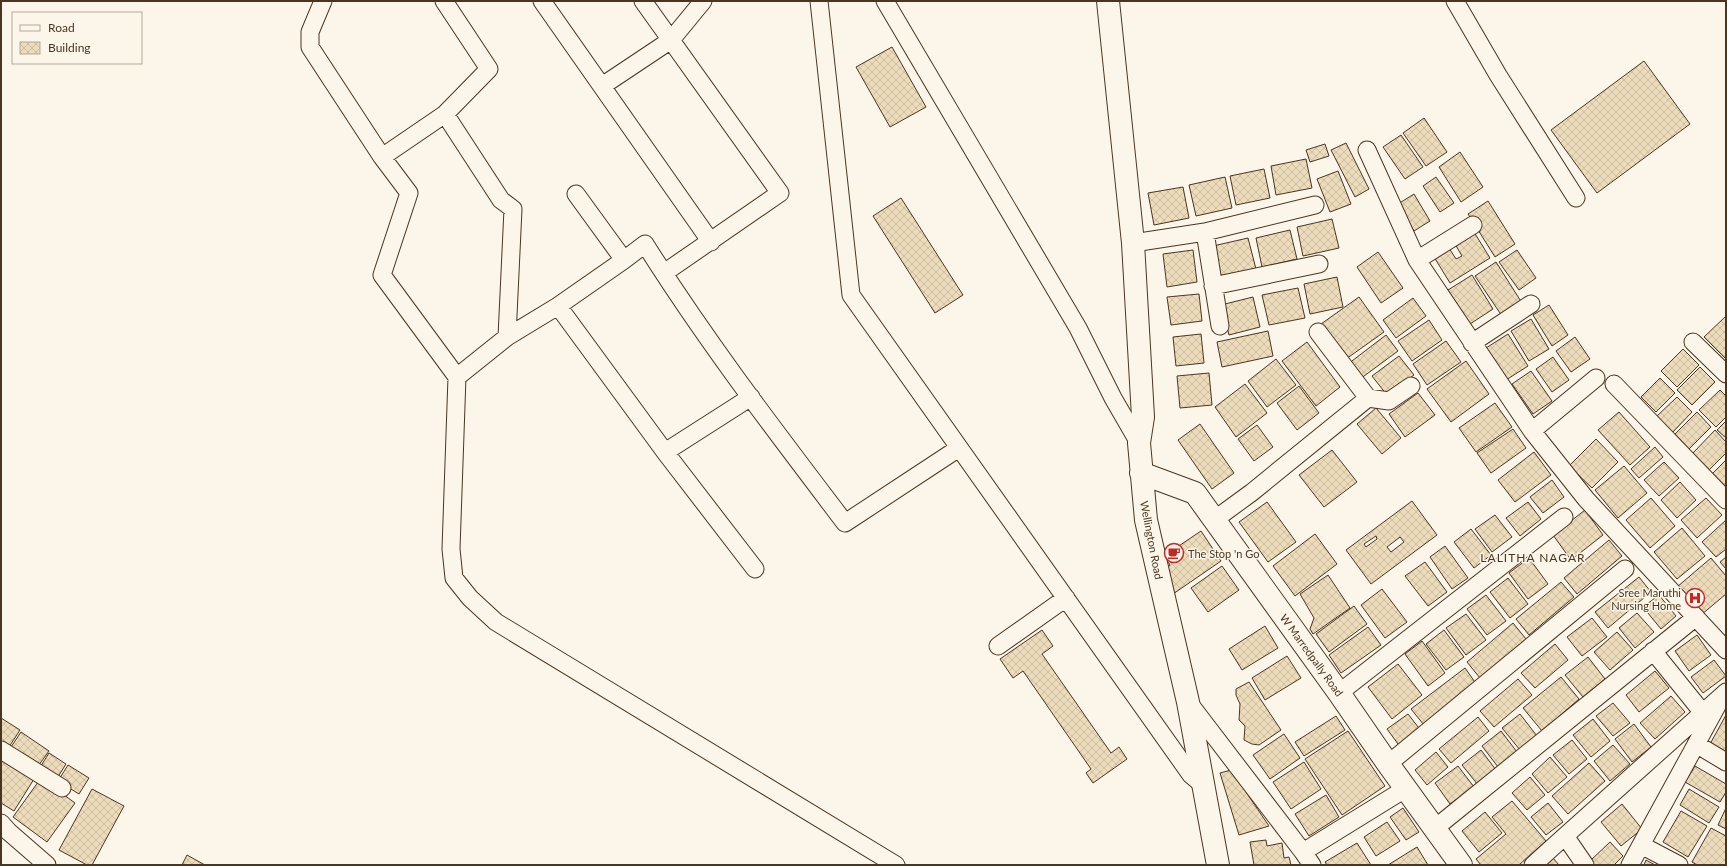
<svg xmlns="http://www.w3.org/2000/svg" width="1727" height="866" font-family="Lato,sans-serif">
<style>
.building{fill:url(#building-cross-hatch);stroke:#4a3520;fill-rule:evenodd}
.lines{fill:none;stroke-linecap:round;stroke-linejoin:round}
.minor-casing{stroke:#4a3520;stroke-width:19}
.major-casing{stroke:#4a3520;stroke-width:24}
.minor{stroke:#fbf6e9;stroke-width:17}
.major{stroke:#fbf6e9;stroke-width:22}
.labels{text-anchor:middle;dominant-baseline:central;stroke-width:3;stroke-linejoin:round;paint-order:stroke}
.street-label{font-size:11px;fill:#4a3520;stroke:#fbf6e9}
.poi-label{font-size:11px;fill:#4a3520;stroke:#fbf6e9;text-anchor:start}
.neighbourhood-label{font-size:12px;letter-spacing:1px;fill:#4a3520;stroke:#fbf6e9}
</style>
<defs>
<pattern id="building-cross-hatch" width="8" height="8" patternUnits="userSpaceOnUse"><rect width="8" height="8" fill="#ecdcbc"/><path d="M0 0l8 8M0 8l8-8" fill="none" stroke="#ccbda1"/></pattern>
</defs>
<rect width="100%" height="100%" fill="#fbf6e9"/>
<path class="building" d="M892,47L926,107L890,127L856,67Z
M1644,61L1690,124L1597,193L1551,130Z
M1424,118L1447,152L1426,166L1403,133Z
M1401,135L1423,167L1405,179L1383,147Z
M1346,143L1369,189L1355,197L1331,150Z
M1325,144L1329,156L1310,162L1306,150Z
M1460,152L1483,187L1461,202L1439,167Z
M1306,159L1312,188L1276,195L1271,166Z
M1264,169L1270,198L1236,205L1230,176Z
M1338,171L1351,204L1330,212L1317,179Z
M1225,177L1232,208L1196,216L1189,185Z
M1436,177L1454,203L1440,212L1423,186Z
M1183,187L1189,218L1154,225L1148,193Z
M1414,194L1430,221L1414,231L1398,204Z
M901,198L963,295L935,313L873,216Z
M1488,201L1515,244L1495,257L1468,214Z
M1332,219L1339,248L1303,256L1297,227Z
M1290,230L1297,259L1262,267L1256,238Z
M1474,232L1490,258L1450,283L1434,257L1449,248L1456,259L1462,256L1455,244Z
M1248,238L1256,269L1221,278L1213,246Z
M1193,250L1197,282L1167,287L1163,254Z
M1517,250L1536,278L1519,290L1499,262Z
M1378,252L1403,288L1381,303L1357,267Z
M1496,262L1522,303L1502,316L1475,276Z
M1472,275L1493,309L1470,324L1448,290Z
M1337,277L1343,307L1310,314L1304,284Z
M1298,288L1305,318L1269,325L1262,295Z
M1199,294L1202,321L1171,325L1167,297Z
M1253,297L1260,327L1229,335L1221,305Z
M1359,297L1384,332L1346,359L1321,324Z
M1413,298L1426,316L1396,338L1383,320Z
M1549,305L1568,335L1552,346L1533,315Z
M1725,317L1726,318V359L1704,337Z
M1531,319L1549,349L1529,361L1511,331Z
M1429,320L1442,340L1412,361L1398,341Z
M1268,331L1273,356L1222,367L1217,342Z
M1201,334L1204,363L1176,366L1173,337Z
M1508,334L1528,366L1506,380L1486,348Z
M1386,335L1398,351L1360,379L1348,364Z
M1575,337L1590,359L1571,372L1556,351Z
M1446,341L1461,362L1427,385L1413,364Z
M1307,342L1340,387L1316,406L1282,361Z
M1683,349L1699,365L1677,387L1661,371Z
M1399,356L1414,375L1387,395L1372,376Z
M1553,357L1569,380L1552,392L1536,369Z
M1276,359L1296,385L1267,407L1248,381Z
M1466,361L1489,394L1451,422L1427,389Z
M1700,367L1715,382L1692,405L1677,390Z
M1531,371L1552,401L1533,414L1512,384Z
M1209,373L1212,405L1180,408L1177,376Z
M1660,378L1675,393L1656,412L1641,397Z
M1245,384L1267,413L1236,437L1215,407Z
M1299,386L1319,413L1297,430L1277,403Z
M1720,390L1726,396V417L1716,427L1699,410Z
M1418,393L1435,415L1405,437L1389,414Z
M1677,397L1692,412L1672,433L1656,417Z
M1495,403L1512,427L1476,452L1459,428Z
M1376,408L1401,438L1382,454L1357,424Z
M1619,412L1650,447L1630,465L1598,430Z
M1697,412L1711,427L1689,449L1675,434Z
M1726,421V438L1717,430Z
M1200,424L1234,473L1212,489L1178,440Z
M1257,425L1273,447L1254,461L1238,439Z
M1513,429L1526,448L1491,473L1477,453Z
M1715,430L1726,442V453L1708,471L1692,454Z
M1596,439L1618,462L1592,488L1569,466Z
M1655,447L1663,457L1639,478L1631,469Z
M1332,450L1357,482L1324,507L1299,475Z
M1534,452L1551,475L1515,502L1498,480Z
M1726,460V491L1711,475Z
M1664,462L1679,478L1659,496L1644,480Z
M1624,466L1647,493L1618,518L1595,490Z
M1552,480L1564,497L1543,513L1530,497Z
M1680,482L1696,500L1677,518L1661,500Z
M1651,498L1675,526L1650,548L1626,520Z
M1706,498L1722,515L1697,538L1681,520Z
M1412,501L1437,535L1371,584L1346,550ZM1376,536L1377,539L1366,547L1364,544ZM1400,537L1404,542L1391,552L1387,547Z
M1267,502L1296,542L1268,562L1239,522Z
M1528,502L1541,519L1520,536L1506,518Z
M1585,510L1603,535L1571,560L1553,535Z
M1495,515L1512,537L1492,552L1475,529Z
M1726,520V549L1716,557L1702,542Z
M1682,528L1705,556L1677,579L1654,552Z
M1471,529L1491,555L1474,568L1454,542Z
M1201,531L1221,561L1173,594L1167,567L1170,565L1164,556Z
M1315,534L1337,564L1295,596L1273,566Z
M1609,540L1622,556L1577,594L1564,578Z
M1445,546L1468,578L1452,589L1430,557Z
M1726,557V569L1720,562Z
M1529,558L1548,584L1528,599L1509,573Z
M1711,558L1726,576V594L1701,615L1677,587Z
M1425,562L1447,592L1428,606L1405,576Z
M1222,566L1239,590L1208,612L1191,588Z
M1328,575L1350,608L1313,634L1310,629L1314,618L1300,594Z
M1639,577L1651,592L1608,628L1595,612Z
M1508,578L1528,604L1510,618L1490,592Z
M1561,582L1574,597L1529,635L1516,619Z
M1382,589L1407,622L1385,638L1361,605Z
M1486,595L1506,621L1487,635L1467,609Z
M1659,595L1676,616L1661,629L1643,607Z
M1354,606L1367,624L1329,652L1316,634Z
M1637,613L1654,632L1635,648L1619,628Z
M1466,614L1486,640L1466,655L1446,628Z
M1592,618L1607,637L1582,656L1567,637Z
M1513,623L1526,639L1480,678L1467,662Z
M1265,626L1278,648L1242,670L1229,649Z
M1368,627L1381,645L1341,673L1329,655Z
M1042,630L1053,646L1042,654L1111,753L1119,747L1127,759L1093,783L1086,773L1091,769L1023,671L1013,678L1000,659Z
M1444,630L1464,657L1446,670L1426,644Z
M1617,632L1633,650L1610,670L1594,652Z
M1697,635L1711,655L1689,671L1675,651Z
M1422,641L1445,673L1428,686L1405,654Z
M1555,644L1568,660L1535,688L1521,673Z
M1287,656L1301,678L1265,700L1252,678Z
M1588,657L1605,679L1583,697L1565,675Z
M1714,660L1726,676L1703,693L1691,677Z
M1398,664L1422,695L1392,719L1368,687Z
M1465,668L1477,685L1424,725L1411,709Z
M1655,671L1669,688L1639,712L1626,695Z
M1561,677L1579,699L1542,731L1523,708Z
M1518,679L1532,695L1494,727L1480,711Z
M1249,682L1281,730L1259,745L1252,744L1244,740L1245,726L1239,720L1240,704L1236,695V689Z
M1671,696L1685,712L1655,739L1640,723Z
M1613,703L1630,723L1613,736L1596,716Z
M1408,714L1422,732L1401,748L1387,729Z
M1520,714L1537,736L1520,750L1502,728Z
M1726,715V752L1710,744Z
M1336,716L1345,730L1304,756L1295,742Z
M1478,717L1489,731L1451,763L1439,749Z
M1,718L20,730L7,750L1,746Z
M1593,719L1610,741L1591,757L1573,735Z
M1634,724L1651,747L1632,762L1615,739Z
M1348,731L1385,786L1342,815L1305,759Z
M1501,731L1517,752L1498,767L1482,746Z
M21,732L49,751L36,769L9,750Z
M1284,734L1300,758L1270,779L1253,755Z
M1572,740L1587,759L1569,774L1553,755Z
M1613,745L1630,764L1610,781L1594,761Z
M1481,750L1496,770L1478,785L1462,765Z
M1436,752L1448,767L1427,785L1415,770Z
M49,753L66,764L56,780L39,769Z
M1550,757L1567,777L1548,793L1532,774Z
M1,759L34,779L14,811L1,803Z
M1304,762L1321,789L1291,809L1273,782Z
M1589,763L1605,781L1568,814L1552,796Z
M68,765L89,778L79,794L58,781Z
M1458,766L1474,787L1450,804L1435,783Z
M1695,766L1726,784V792L1720,802L1685,782Z
M1231,770L1269,826L1239,835L1220,773Z
M1530,777L1545,795L1527,810L1512,793Z
M41,778L75,803L47,842L13,817Z
M92,789L124,806L92,865H87L59,850Z
M1689,789L1719,807L1709,823L1680,805Z
M1326,795L1339,817L1309,836L1295,814Z
M1512,801L1546,841L1519,865H1481L1476,859L1506,834L1492,817Z
M1548,803L1563,822L1546,835L1531,817Z
M1622,804L1642,829L1621,846L1601,822Z
M1403,808L1419,832L1406,840L1390,817Z
M1726,808V829L1718,825Z
M1681,811L1707,826L1688,857L1663,842Z
M1485,812L1502,833L1479,852L1462,831Z
M1387,822L1400,841L1376,856L1364,837Z
M1711,828L1726,836V865H1697L1692,862Z
M1266,840L1267,846L1282,843L1284,858L1289,857L1291,865H1254L1250,842Z
M1610,842L1623,856L1614,865H1594L1590,861Z
M1357,843L1371,865H1327L1325,862Z
M1417,847L1428,865H1388Z
M187,855L205,865H182Z
M1553,858L1559,865H1543Z
M1646,860L1655,865H1644Z"/>
<g class="lines">
<g class="minor-casing">
<path id="minor" d="M323,1L310,32V47L382,157
M444,1L489,69L445,114
M542,1L711,242
M643,1L780,193L664,273
M819,1L851,295L1191,775L1203,785
M885,1L1078,328L1113,398L1139,443
M1455,1L1498,75L1576,198
M602,86L671,40L703,1
M1367,150L1417,260L1532,431L1586,499L1726,650
M1205,232L1220,326
M1133,243L1205,232L1315,205
M624,260L645,244C706,341 776,432 845,523L959,448
M1417,260L1473,225
M1213,286L1319,264
M558,306L665,452L755,569
M1318,332L1368,398
M507,337L558,306L624,260L576,194
M1693,342L1726,374
M1472,343L1531,304
M457,377L507,337L513,209L501,200L445,114L382,157L409,193L382,275L457,377L451,549L454,578L470,598L496,622L896,865
M1614,384L1726,500
M1532,431L1596,378
M665,452L751,397
M1214,520L1251,493L1368,398L1389,401L1411,386
M998,646L1066,598
M1653,651L1703,713
M1339,693L1564,517
M1189,703L1303,852
M1696,744L1726,762
M1,750L62,788
M1388,764L1625,569
M1,823L9,832L47,865
M1434,829L1696,617
M1565,836L1726,692
M1641,845L1679,865
M1312,865L1303,852L1405,789
M1533,865L1565,836L1585,865
M1630,865L1717,706"/>
</g>
<g class="major-casing">
<path id="major" d="M1108,1L1133,243L1143,417L1139,443L1146,520L1188,702L1218,865
M1141,473L1195,493L1339,693L1388,764L1461,865"/>
</g>
<use href="#minor" class="minor"/>
<use href="#major" class="major"/>
</g>
<defs>
<g id="cafe-ring" transform="scale(1)"><circle r="9.5" fill="#fbf6e9" stroke="#c62828" stroke-width="1.5"/><path d="M-5.5-4.5H6V0H3Q3 3.5 0 3.5H-2.5Q-5.5 3.5-5.5 0ZM3-3.2v2h1.7v-2ZM-6 4.5H4V6H-6Z" fill="#c62828"/></g>
<g id="hospital-ring" transform="scale(1)"><circle r="9.5" fill="#fbf6e9" stroke="#c62828" stroke-width="1.5"/><path d="M-5-5h3v3.5h4V-5h3V5h-3V1.5h-4V5h-3Z" fill="#c62828"/></g>
</defs>
<g fill-rule="evenodd">
<use href="#cafe-ring" x="1174" y="553"/>
<use href="#hospital-ring" x="1695" y="598"/>
</g>
<g class="labels">
<g class="street-label">
<text transform="translate(1152 540) rotate(79)">Wellington Road</text>
<text transform="translate(1312 655) rotate(54)">W Marredpally Road</text>
</g>
<g class="poi-label">
<text x="1188" y="553">The Stop 'n Go</text>
<text x="1681" y="592" text-anchor="end">Sree Maruthi<tspan x="1681" dy="13">Nursing Home</tspan></text>
</g>
<g class="neighbourhood-label">
<text x="1533" y="557">LALITHA NAGAR</text>
</g>
</g>
<rect width="1727" height="866" fill="none" stroke="#4a3520" stroke-width="4"/>
<rect x="12" y="12" width="130" height="52" fill="#fbf6e9" stroke="#b4a999"/>
<rect x="20" y="25" width="20" height="6" fill="#fbf6e9" stroke="#b4a999"/>
<text x="48" y="32" font-size="12" fill="#4a3520">Road</text>
<rect x="20" y="42" width="20" height="12" fill="url(#building-cross-hatch)" stroke="#b4a999"/>
<text x="48" y="52" font-size="12" fill="#4a3520">Building</text>
</svg>
